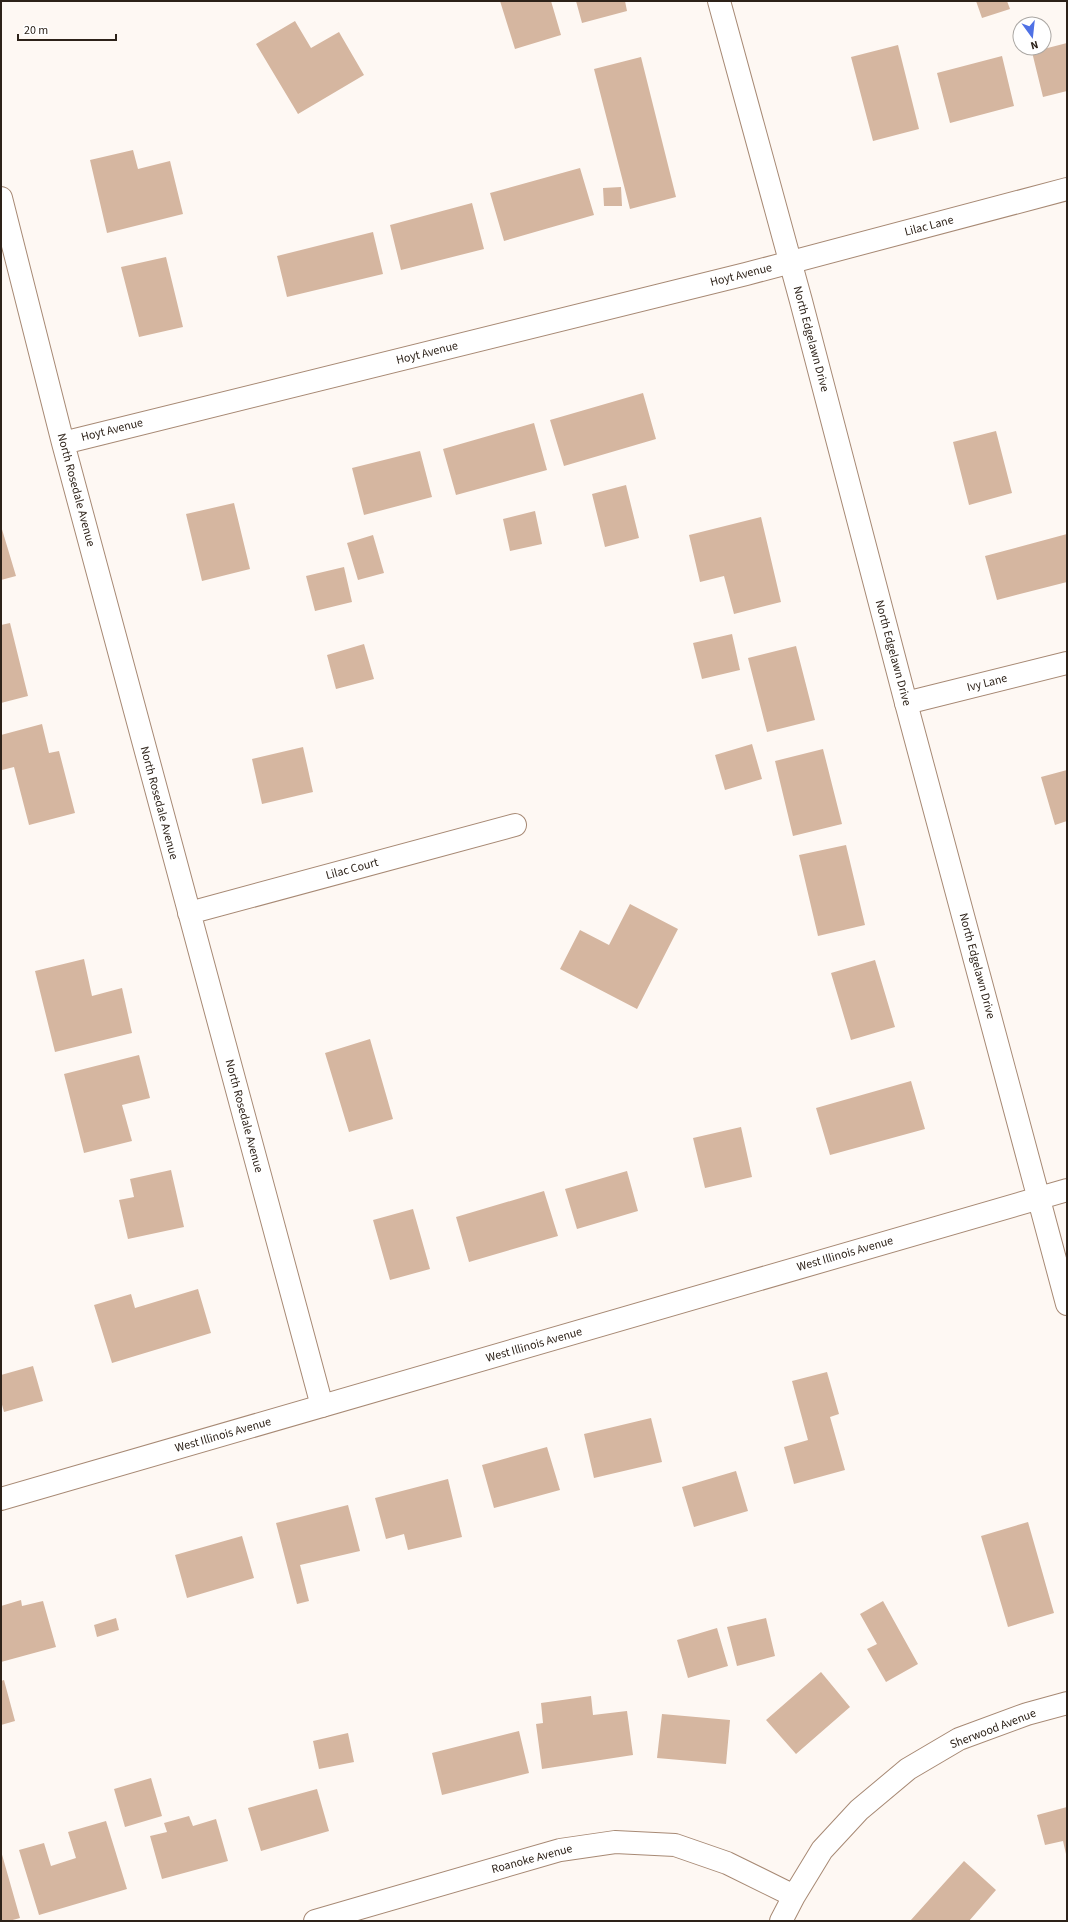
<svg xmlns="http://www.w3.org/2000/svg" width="1068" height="1922" font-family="'Source Sans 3',sans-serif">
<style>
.building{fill:#d5b6a0}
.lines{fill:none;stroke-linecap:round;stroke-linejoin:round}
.minor-casing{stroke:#a78974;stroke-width:24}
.tertiary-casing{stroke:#a78974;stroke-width:24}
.minor{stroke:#fff;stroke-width:22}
.tertiary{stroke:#fff;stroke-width:22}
.labels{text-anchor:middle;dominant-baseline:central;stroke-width:4;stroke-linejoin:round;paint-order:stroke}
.street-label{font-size:12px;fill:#2d2219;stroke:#fff}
</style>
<rect width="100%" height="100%" fill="#fef8f3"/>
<path class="building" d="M500,1H551L561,35L515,49Z
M576,1H625L627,11L582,23Z
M976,1H1007L1010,9L982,18Z
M295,21L311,48L339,32L364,75L298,114L256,44Z
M1067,43V91L1043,97L1032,52Z
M898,45L919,129L873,141L851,57Z
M1002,56L1014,106L950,123L937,73Z
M641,57L676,197L630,209L594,69Z
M133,150L138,169L170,161L183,214L107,233L90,160Z
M580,168L594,215L504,241L490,193Z
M621,187L622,206H604L603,188Z
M472,203L484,249L401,270L390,225Z
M373,232L383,274L287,297L277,256Z
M166,257L183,327L139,337L121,267Z
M643,393L656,439L564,466L550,420Z
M534,423L547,470L456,495L443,449Z
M996,431L1012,493L969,505L953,442Z
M420,451L432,497L364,515L352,468Z
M626,485L639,538L605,547L592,494Z
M234,503L250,569L202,581L186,514Z
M535,511L542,544L510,551L503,519Z
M761,517L781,602L734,614L724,576L700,582L689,535Z
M1,526L16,576L1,580Z
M1067,534V582L997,600L985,556Z
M373,535L384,573L358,580L347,543Z
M344,567L352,602L315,611L306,576Z
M10,623L28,696L1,703V625Z
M732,634L740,670L702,679L693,643Z
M364,644L374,679L336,689L327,655Z
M796,646L815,720L767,732L748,658Z
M42,724L49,753L59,751L75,813L29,825L14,767L2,770L1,735Z
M752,744L762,779L725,790L715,755Z
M303,747L313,792L262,804L252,759Z
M823,749L842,824L793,836L775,761Z
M1067,770V821L1055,825L1041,777Z
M846,845L865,925L818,936L799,855Z
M630,904L678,929L637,1009L560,969L580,930L609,945Z
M84,959L92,996L122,988L132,1033L55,1052L35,971Z
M875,960L895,1027L851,1040L831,973Z
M370,1039L393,1119L349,1132L325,1053Z
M139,1055L150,1098L122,1105L132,1141L84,1153L64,1074Z
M911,1081L925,1129L830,1155L816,1108Z
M741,1127L752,1177L705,1188L693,1138Z
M171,1170L184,1227L128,1239L119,1200L134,1197L130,1179Z
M627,1171L638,1211L577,1229L565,1189Z
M544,1191L558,1236L469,1262L456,1217Z
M413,1209L430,1269L390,1280L373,1220Z
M198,1289L211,1333L112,1363L94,1305L131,1294L135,1308Z
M33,1366L43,1401L4,1412L1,1401V1375Z
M827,1372L839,1414L830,1417L845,1470L794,1484L784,1447L808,1440L792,1381Z
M651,1418L662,1462L594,1478L584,1434Z
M547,1447L560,1490L494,1508L482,1465Z
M736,1471L748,1511L694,1527L682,1487Z
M448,1479L462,1537L408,1550L404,1534L386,1539L375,1498Z
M348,1505L360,1551L300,1565L309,1601L297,1604L276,1523Z
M1028,1522L1054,1613L1008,1627L981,1536Z
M242,1536L254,1578L187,1598L175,1555Z
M21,1600L22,1606L43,1601L56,1647L1,1662V1606Z
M883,1601L918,1664L886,1682L867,1649L877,1644L860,1614Z
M116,1618L119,1630L97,1637L94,1625Z
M766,1618L775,1656L737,1666L727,1627Z
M717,1628L728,1666L688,1678L677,1640Z
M821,1672L850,1707L796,1754L766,1720Z
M4,1680L15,1721L1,1725V1681Z
M591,1696L593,1715L627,1711L633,1755L542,1769L536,1724L543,1723L541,1703Z
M662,1714L730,1720L726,1764L657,1758Z
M519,1731L529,1773L442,1795L432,1753Z
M348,1733L354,1762L319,1769L313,1741Z
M151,1778L162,1816L125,1827L114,1789Z
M317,1789L329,1831L261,1851L248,1808Z
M1067,1807V1854H1066L1063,1841L1045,1845L1037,1815Z
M189,1816L193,1826L216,1819L228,1861L162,1879L150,1836L167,1832L164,1823Z
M106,1821L127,1889L39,1915L19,1850L44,1843L51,1866L76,1858L68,1832Z
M1,1851L20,1918L9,1921H1Z
M964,1861L996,1890L969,1921H910Z"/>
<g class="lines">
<g class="minor-casing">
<path id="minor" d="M1,198L63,443L322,1406
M63,443L746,274L1067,189
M906,703L1067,663
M189,913L515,825
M315,1921L560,1850L615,1842L675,1845L727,1863L794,1896
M781,1921L794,1896L822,1850L859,1810L908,1769L959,1739L1027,1714L1067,1703"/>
</g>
<g class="tertiary-casing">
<path id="tertiary" d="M719,1L801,301L906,703L1067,1304
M1,1499L1067,1190"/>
</g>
<use href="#minor" class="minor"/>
<use href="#tertiary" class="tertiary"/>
</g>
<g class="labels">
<g class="street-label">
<text transform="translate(929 226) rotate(-15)">Lilac Lane</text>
<text transform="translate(741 275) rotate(-14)">Hoyt Avenue</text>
<text transform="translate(811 339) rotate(75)">North Edgelawn Drive</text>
<text transform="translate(427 353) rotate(-14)">Hoyt Avenue</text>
<text transform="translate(112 430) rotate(-14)">Hoyt Avenue</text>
<text transform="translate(76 490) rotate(75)">North Rosedale Avenue</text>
<text transform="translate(893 653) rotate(75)">North Edgelawn Drive</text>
<text transform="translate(987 683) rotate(-14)">Ivy Lane</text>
<text transform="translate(159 803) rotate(75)">North Rosedale Avenue</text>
<text transform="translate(352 869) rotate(-15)">Lilac Court</text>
<text transform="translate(977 966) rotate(75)">North Edgelawn Drive</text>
<text transform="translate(244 1116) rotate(75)">North Rosedale Avenue</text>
<text transform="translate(845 1254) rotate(-16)">West Illinois Avenue</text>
<text transform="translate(534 1345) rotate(-16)">West Illinois Avenue</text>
<text transform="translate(223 1435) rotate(-16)">West Illinois Avenue</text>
<text transform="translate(993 1729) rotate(-21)">Sherwood Avenue</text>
<text transform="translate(532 1859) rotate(-15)">Roanoke Avenue</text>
</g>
</g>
<rect width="1068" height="1922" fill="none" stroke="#2d2219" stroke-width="4"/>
<g transform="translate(1032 36) rotate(165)"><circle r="19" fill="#ffffff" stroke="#aba7a3"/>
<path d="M0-3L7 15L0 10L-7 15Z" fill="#4f71e5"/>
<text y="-6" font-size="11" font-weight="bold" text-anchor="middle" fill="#2d2219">N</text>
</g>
<path d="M18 34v6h98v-6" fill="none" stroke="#2d2219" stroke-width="2"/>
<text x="24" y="34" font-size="12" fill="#2d2219" stroke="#ffffff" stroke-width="3" paint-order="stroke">20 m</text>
</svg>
